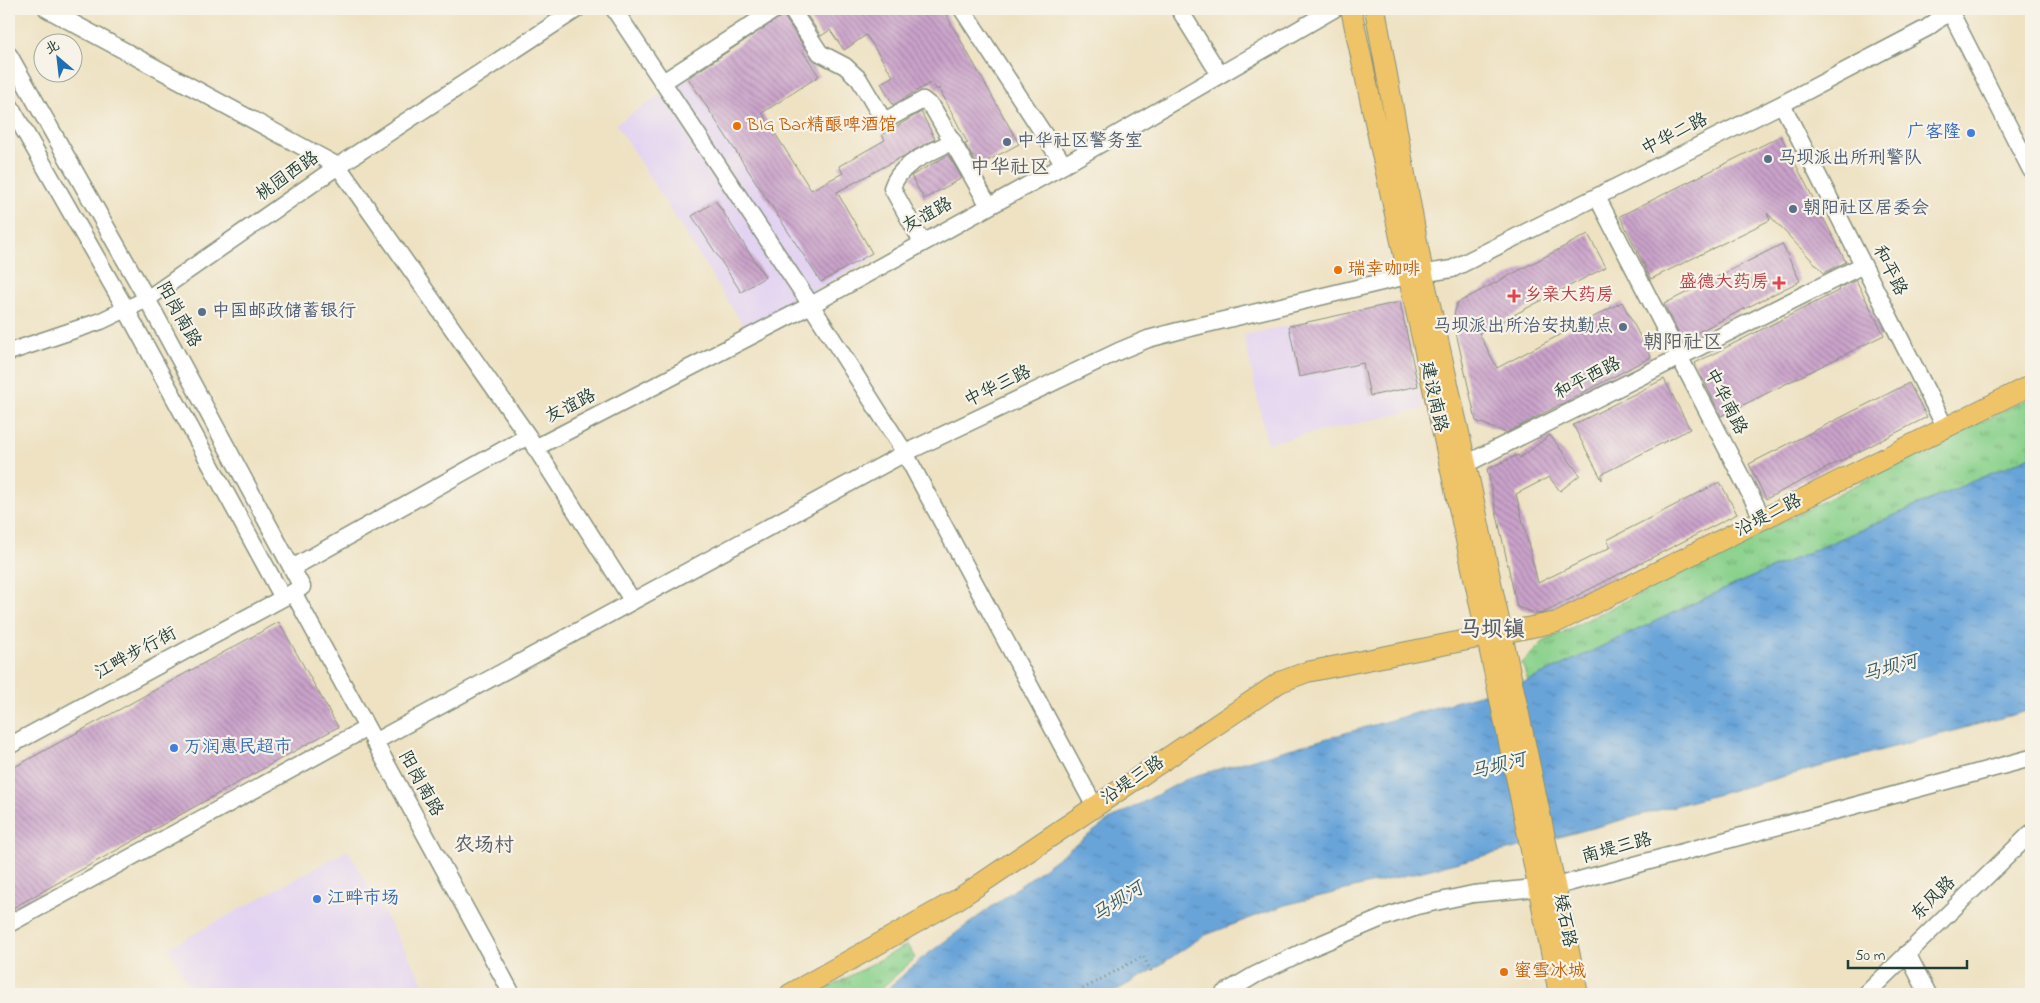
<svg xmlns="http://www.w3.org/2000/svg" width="2040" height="1003" font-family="'Indie Flower','LXGW WenKai TC',sans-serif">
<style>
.built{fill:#e3d3f2}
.park{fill:url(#park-tufts);stroke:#548760}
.water{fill:url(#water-ripples);stroke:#447086}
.building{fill:url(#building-back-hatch)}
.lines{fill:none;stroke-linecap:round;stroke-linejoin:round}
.minor-casing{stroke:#86907c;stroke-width:19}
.major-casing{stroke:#86907c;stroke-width:22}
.path{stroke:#86907c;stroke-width:3;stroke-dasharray:1 4;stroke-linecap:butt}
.minor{stroke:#fff;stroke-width:16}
.major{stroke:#efc469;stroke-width:20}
.food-dot{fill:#e8710a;stroke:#f7f3e8;stroke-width:2}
.shop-dot{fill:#3f7fe0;stroke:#f7f3e8;stroke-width:2}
.service-dot{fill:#5c6f8a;stroke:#f7f3e8;stroke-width:2}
.health-dot{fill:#e0444e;stroke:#f7f3e8;stroke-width:2}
.labels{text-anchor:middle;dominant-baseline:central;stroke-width:4.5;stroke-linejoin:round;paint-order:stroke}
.food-label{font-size:18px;fill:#c56008;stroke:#f7f3e8;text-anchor:start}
.shop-label{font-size:18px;fill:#366cbe;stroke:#f7f3e8;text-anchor:start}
.street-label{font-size:18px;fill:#1f3d34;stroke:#f7f3e8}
.service-label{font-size:18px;fill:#4e5e75;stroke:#f7f3e8;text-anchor:start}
.health-label{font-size:18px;fill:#be3a42;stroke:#f7f3e8;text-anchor:end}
.water-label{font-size:19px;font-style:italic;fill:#355c66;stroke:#f7f3e8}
.quarter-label{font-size:20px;fill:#5b6068;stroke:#f7f3e8}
.district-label{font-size:22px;font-weight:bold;fill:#5b6068;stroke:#f7f3e8}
</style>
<defs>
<pattern id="park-tufts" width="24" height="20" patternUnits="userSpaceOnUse" patternTransform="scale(1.25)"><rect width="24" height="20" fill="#8ad18c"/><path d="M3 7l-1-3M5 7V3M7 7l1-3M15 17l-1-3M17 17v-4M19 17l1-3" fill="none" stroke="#70ab73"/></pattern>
<pattern id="water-ripples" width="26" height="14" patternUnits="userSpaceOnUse" patternTransform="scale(1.25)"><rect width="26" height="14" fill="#69a4d9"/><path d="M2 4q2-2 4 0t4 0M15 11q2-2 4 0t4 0" fill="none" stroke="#5687b1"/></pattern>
<pattern id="building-back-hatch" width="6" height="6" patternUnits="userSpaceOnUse" patternTransform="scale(1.25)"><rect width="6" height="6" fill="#caa2ca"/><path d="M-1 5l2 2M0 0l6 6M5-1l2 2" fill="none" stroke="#a385a5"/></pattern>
</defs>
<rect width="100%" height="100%" fill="#f7f3e8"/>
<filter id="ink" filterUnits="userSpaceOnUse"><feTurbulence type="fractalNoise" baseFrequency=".02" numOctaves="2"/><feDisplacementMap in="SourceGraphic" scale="10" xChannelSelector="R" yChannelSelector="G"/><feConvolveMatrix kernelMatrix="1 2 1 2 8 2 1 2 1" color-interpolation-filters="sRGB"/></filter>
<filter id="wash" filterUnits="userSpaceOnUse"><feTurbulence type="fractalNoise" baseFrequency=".0096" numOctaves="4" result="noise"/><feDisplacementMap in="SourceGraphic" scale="20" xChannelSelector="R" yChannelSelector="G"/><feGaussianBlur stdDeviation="1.12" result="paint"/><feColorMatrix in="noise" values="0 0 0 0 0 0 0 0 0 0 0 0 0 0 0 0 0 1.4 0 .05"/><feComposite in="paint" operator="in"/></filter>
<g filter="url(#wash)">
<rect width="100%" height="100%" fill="#eee2c3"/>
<path class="built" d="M786,13L807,47L745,87L830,219L847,210L874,258L745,328L616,124Z
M1400,302L1423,409L1267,443L1244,335Z
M348,850L430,994H193L168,948Z"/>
<path class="park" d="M2031,397V456L1720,591L1528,681L1522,663L1543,642Z
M907,945L915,958L875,994H817Z"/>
<path class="water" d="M2031,456V710L1544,841L1285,905L1203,936L1151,971L1110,994H882L921,959L1109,820L1191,777L1528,681L1720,591Z"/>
<g id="blocks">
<path class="building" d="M803,9H943L1019,144L978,166L965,144L968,143L966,140L939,88L937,90L932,82L893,105L881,83L893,76L866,35L844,50L830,30L821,36Z
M783,15L805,48L802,50L819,76L762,113L811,190L843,173L839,166L885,140L882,135L921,112L935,139L837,192L872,253L821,282L688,78Z
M1781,136L1846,262L1824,273L1767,213L1770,220L1651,279L1620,216Z
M948,155L962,178L924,199L911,176Z
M716,201L765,277L741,292L692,216Z
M1588,234L1606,267L1479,333L1497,368L1622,302L1651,357L1506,433L1476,421L1453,319L1457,303Z
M1782,244L1800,281L1682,340L1664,304Z
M1856,280L1884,335L1721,416L1695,363L1840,290L1838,289Z
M1400,302L1418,386L1370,396L1363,363L1299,377L1289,326Z
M1664,379L1690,429L1602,474V480L1573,425Z
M1909,383L1927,417L1766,499L1749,464Z
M1550,435L1580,475L1560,491L1549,477L1516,494L1538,583L1611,547L1607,540L1720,482L1737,514L1543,613L1538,614L1517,607L1487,469L1518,455L1520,458Z
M279,622L338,727L9,910V770Z"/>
</g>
</g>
<g filter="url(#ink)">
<use href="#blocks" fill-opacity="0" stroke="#86907c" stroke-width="1"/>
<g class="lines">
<g class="minor-casing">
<path id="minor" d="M47,9L338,166L528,436L632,600
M614,9L811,305L905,453L1095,807
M791,9L820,53L845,66L859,79L884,121L923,100L933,108L989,206
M962,9L1064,165
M1179,9L1220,75
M1950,11L2031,170
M9,55L147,299L302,587L283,598L127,311L9,104
M663,82L776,9
M1782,104L1946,429
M1597,197L1763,519
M922,242L892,188C900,162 931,153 953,141
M9,352L101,321L147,299L338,166L577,9
M535,448L811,305L1064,165L1334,9
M1466,464L1863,265
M292,568L528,436
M293,592L512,994
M374,742L905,453L1119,351L1148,339L1178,331L1407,276L1452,269L1782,104L1927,28L1953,9
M9,746L283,598
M9,924L367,728
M1907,953L1928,994
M1223,994L1255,975L1311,948L1382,918L1417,906L1473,894L1557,886L2031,758
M1866,994L2031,833"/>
</g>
<g class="major-casing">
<path id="major" d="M1351,9C1420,337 1497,665 1559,994
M1375,9L1423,274L1466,464L1578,994
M790,994L958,899L1280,682L1307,672L1557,622L2031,385"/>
</g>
<path class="path" d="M1074,994L1143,956L1151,971"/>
<use href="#minor" class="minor"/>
<use href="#major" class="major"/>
</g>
</g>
<g class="food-dot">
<circle cx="737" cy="126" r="5"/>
<circle cx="1338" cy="270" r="5"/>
<circle cx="1504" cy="972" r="5"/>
</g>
<g class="shop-dot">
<circle cx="1971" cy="133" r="5"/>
<circle cx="174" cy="748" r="5"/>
<circle cx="317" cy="899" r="5"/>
</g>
<g class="service-dot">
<circle cx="1007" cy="142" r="5"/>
<circle cx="1768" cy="159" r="5"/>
<circle cx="1793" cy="209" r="5"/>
<circle cx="202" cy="312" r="5"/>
<circle cx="1623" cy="327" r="5"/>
</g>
<g class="health-dot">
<path d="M1776.5 275.5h5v5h5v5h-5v5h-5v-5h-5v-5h5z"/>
<path d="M1511.5 288.5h5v5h5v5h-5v5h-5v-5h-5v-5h5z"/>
</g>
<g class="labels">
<g class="food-label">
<text x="747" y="126">BIG Bar精酿啤酒馆</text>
<text x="1348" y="270">瑞幸咖啡</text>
<text x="1514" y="972">蜜雪冰城</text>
</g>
<g class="shop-label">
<text x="1961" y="133" text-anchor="end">广客隆</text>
<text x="184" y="748">万润惠民超市</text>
<text x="327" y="899">江畔市场</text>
</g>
<g class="street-label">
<text transform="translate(1675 135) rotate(-27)">中华二路</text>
<text transform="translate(288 177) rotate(-35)">桃园西路</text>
<text transform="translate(928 216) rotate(-29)">友谊路</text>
<text transform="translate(1889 271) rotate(63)">和平路</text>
<text transform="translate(178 315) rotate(61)">阳岗南路</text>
<text transform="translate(1588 379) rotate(-27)">和平西路</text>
<text transform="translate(998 387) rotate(-26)">中华三路</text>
<text transform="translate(1433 397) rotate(78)">建设南路</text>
<text transform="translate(1725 402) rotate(63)">中华南路</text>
<text transform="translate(571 407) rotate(-27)">友谊路</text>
<text transform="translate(1769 516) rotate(-27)">沿堤二路</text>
<text transform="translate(136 654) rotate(-28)">江畔步行街</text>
<text transform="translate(1133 781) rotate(-34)">沿堤三路</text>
<text transform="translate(420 784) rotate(61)">阳岗南路</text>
<text transform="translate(1617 849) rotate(-15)">南堤三路</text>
<text transform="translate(1934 899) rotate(-45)">东风路</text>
<text transform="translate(1564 921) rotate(79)">矮石路</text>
</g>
<g class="service-label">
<text x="1017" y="142">中华社区警务室</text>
<text x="1778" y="159">马坝派出所刑警队</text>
<text x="1803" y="209">朝阳社区居委会</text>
<text x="212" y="312">中国邮政储蓄银行</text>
<text x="1613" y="327" text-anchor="end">马坝派出所治安执勤点</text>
</g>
<g class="health-label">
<text x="1769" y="283">盛德大药房</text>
<text x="1524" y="296" text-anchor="start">乡亲大药房</text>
</g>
<g class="water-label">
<text transform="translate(1890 669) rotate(-15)">马坝河</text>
<text transform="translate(1498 767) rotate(-14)">马坝河</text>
<text transform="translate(1118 903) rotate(-33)">马坝河</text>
</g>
<g class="quarter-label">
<text x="1010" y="168">中华社区</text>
<text x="1683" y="343">朝阳社区</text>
<text x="484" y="846">农场村</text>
</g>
<g class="district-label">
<text x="1492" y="631">马坝镇</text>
</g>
</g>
<rect width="2040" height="1003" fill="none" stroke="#f7f3e8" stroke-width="30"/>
<g transform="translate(58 58) rotate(332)"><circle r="24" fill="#f7f3e8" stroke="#a1aaa0"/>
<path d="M0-4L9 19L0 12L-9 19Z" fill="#1f6fb2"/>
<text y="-8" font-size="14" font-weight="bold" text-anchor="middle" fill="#1f3d34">北</text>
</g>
<path d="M1848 960v8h119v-8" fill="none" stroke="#1f3d34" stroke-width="2.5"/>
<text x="1855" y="960" font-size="15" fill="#1f3d34" stroke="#f7f3e8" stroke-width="4" paint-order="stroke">50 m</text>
</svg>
